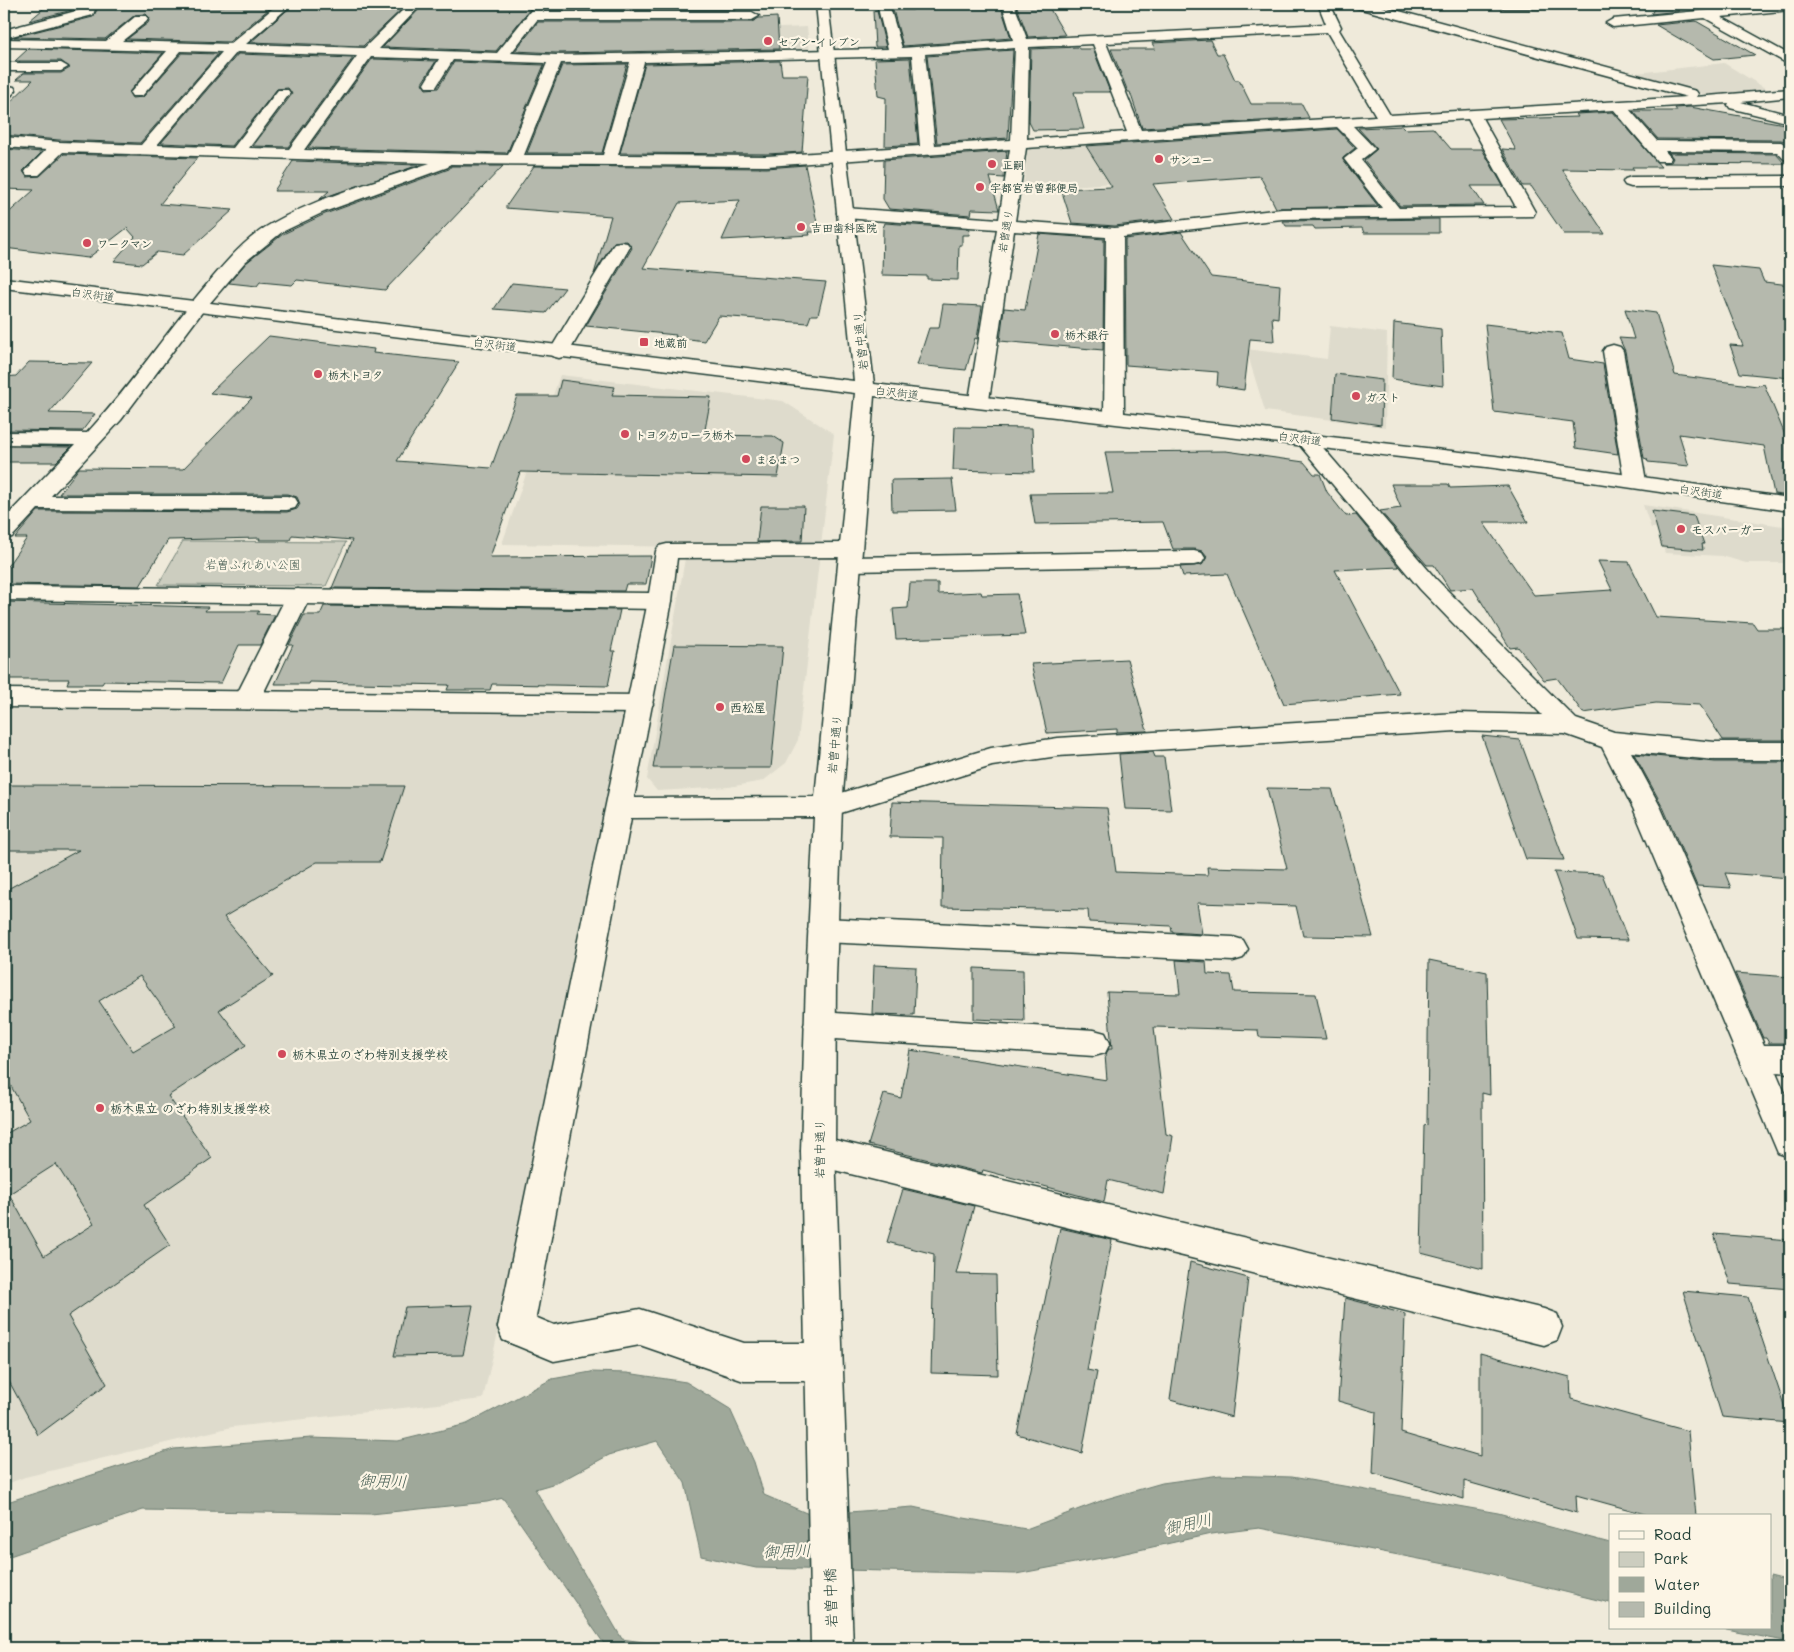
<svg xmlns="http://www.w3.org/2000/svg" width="1794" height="1652" font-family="Mali,'Klee One',sans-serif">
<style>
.built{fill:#dedbcc}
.green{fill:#cccdbf;stroke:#76857a}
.water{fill:#9fa89a;stroke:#6c7d71}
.building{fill:#b5b9ad;stroke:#1f3d34;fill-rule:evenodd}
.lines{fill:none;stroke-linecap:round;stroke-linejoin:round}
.street-casing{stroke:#1f3d34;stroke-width:3}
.secondary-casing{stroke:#1f3d34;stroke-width:3}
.street{fill:#fcf5e5;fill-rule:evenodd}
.secondary{fill:#fcf5e5;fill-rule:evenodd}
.poi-dot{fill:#d1495b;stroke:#fcf5e5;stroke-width:2}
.labels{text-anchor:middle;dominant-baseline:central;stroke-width:4.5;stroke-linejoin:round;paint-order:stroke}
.far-poi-label{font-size:11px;font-weight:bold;fill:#1f3d34;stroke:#fcf5e5;text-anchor:start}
.far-street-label{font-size:11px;fill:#1f3d34;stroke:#fcf5e5}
.street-label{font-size:12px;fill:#1f3d34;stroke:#fcf5e5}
.poi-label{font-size:12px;font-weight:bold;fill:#1f3d34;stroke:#fcf5e5;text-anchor:start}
.park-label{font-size:12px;fill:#425a50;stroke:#fcf5e5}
.near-street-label{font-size:15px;fill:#1f3d34;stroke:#fcf5e5}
.near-water-label{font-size:16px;font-style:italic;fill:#455d53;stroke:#fcf5e5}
</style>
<rect width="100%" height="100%" fill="#efeada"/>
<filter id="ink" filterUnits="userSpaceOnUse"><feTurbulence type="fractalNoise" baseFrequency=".02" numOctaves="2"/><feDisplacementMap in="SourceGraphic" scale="10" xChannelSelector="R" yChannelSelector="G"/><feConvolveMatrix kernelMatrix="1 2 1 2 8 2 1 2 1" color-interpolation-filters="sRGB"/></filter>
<g filter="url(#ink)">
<path class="built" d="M807,27L810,53H752L755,29Z
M1724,63L1768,90L1710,96L1642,79L1637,73Z
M1246,130L1277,176L1163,184L1159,180L1023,189L1028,146Z
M1330,326L1387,333L1385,427L1265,411L1246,349L1327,359Z
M560,375L783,401L834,434L798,740L786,763L763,781L729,787L657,791L647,779L687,547L502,544Z
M1643,505L1790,527V563H1746L1722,556L1665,553L1656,528H1651Z
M4,709H638L483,1399L232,1427L25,1477L4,1485Z"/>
<path class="green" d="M183,541L346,542L326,586L158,585Z"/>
<path class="water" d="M591,1372L627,1373L686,1382L730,1409L754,1462L764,1495L811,1515L913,1507L964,1518L1026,1529L1106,1499L1162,1483L1220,1475L1292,1477L1498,1513L1610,1543V1603L1471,1569L1259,1528L1211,1534L1112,1556L1016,1574L756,1568L701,1556L685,1483L657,1441L609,1455L559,1482L535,1489L622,1639L684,1648H607L503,1498L487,1502L371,1514L143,1510L4,1558V1503L174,1449L311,1438L398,1441L467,1424L552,1379Z
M1770,1576L1790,1581V1642L1716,1628H1770Z"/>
<path class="building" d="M49,4H65L68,9L72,10L29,21Z
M91,4L222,7L226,4H275L229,42L127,39L148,23L150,18L146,14L135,15L105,39L14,37L93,17L97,10Z
M294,4L358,6L360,4L406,5L363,46L251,42Z
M424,4H534L496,51L383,47Z
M551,4H737L736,10H547Z
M911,4H1000L1011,38L903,46L893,10H913Z
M1016,4H1047L1065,35L1028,37Z
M1657,4H1667L1679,11L1651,14Z
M873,11H877L886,47H875Z
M777,17L779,49L556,53L515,51L538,22H752L759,18Z
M1696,21L1755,55L1714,59L1656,25Z
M1210,40L1217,54H1223L1235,80H1239L1251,104H1302L1309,118L1142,128L1130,92H1128L1111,49H1155L1152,43Z
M1078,47L1079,49H1093L1110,92H1074L1084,129L1033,130L1029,122L1031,49Z
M28,49L163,53L129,92L132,98L143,97L182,53L218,54L140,143L59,140L4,135V108L33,80H16L24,73H61L70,68L61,61H15Z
M1013,50L1008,138L937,143L927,56Z
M238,54L353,58L288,147L253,146L292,94L288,88L277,89L232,146L161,143Z
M910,58L918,144L885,146L886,98L878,96L875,59Z
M372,59L436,61L422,83L426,89L438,88L454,62L544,65L507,153L308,148Z
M780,61L782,75H808L802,152L767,154L620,153L645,64Z
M627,64L602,153H527L562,65Z
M1690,107L1790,125V142L1781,140L1658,139L1633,111H1677L1675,108Z
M1613,112L1661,167H1632L1634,170L1562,169L1605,234H1564L1531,186H1523L1502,149L1516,150L1499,119L1578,117L1576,114Z
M1402,126L1405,129L1433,128L1451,149H1482L1503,186H1471L1484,205L1400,206L1364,160L1377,149L1358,128Z
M1337,129L1355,148L1343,158V160L1378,206L1276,208L1260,176L1153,184L1174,219L1115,226L1072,223L1061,189L1112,187L1086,146Z
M4,149L42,152L23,171L27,177L40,176L64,154L197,158L160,204L233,210L183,255L157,252L142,264L114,261L135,237L127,228L88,258L4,248V217L34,190L4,189Z
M1007,151L1004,178L990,177L999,210L972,209L971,215L889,209L883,199L884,160Z
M1669,153L1776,154L1785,164L1662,163L1671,162L1673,158Z
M293,161L419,165L320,199L329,191H274Z
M805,165L819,232H809L810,235L722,240L740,200L679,203L643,268L826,282L818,315H811L808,323L719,316L704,341L675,337L676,335L586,326L632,248L627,241L614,242L594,274L611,216L505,208L534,166L767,168Z
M451,166H503L385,290L297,280L292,285L260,282L257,286L229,283L246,263L283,234L325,214L449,169Z
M1439,219V233H1364L1362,228L1315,229L1313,226H1286L1283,221Z
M885,223L970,229L969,235H962V245H959L958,280L927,279V276L882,275L883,228Z
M1181,232L1211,277L1280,285L1278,318L1272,317L1274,341L1250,339L1244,390L1217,386L1218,372L1126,365L1125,239Z
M1039,234L1104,239L1103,350L1000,341L1004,308L1025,310Z
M1711,265L1759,270L1764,282L1790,285V378L1740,373L1730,345L1743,346Z
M512,283L565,288L546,313L494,309Z
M943,304L982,306L977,339L975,338L966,370L917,365L929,328H939Z
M1625,309L1656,313L1675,375L1757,386L1764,384L1790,447V496L1774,494L1764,446L1679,434L1689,466L1648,462L1647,459L1644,458L1625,351L1619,338L1634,339Z
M1394,323L1441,329L1443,386L1392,379Z
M1485,324L1562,333L1569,359L1603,364L1618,454L1576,448L1573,422L1494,412Z
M269,336L374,349L373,353L459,362L397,461L491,468L517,396H557L561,380L615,387L612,395L711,397L704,435L773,436L784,443L778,477L520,472L490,557L651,556L646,584H626L624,591L332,588L352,540L292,535L290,540H259L260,538L168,540L140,586L4,584V571L27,538H15L38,511L287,512L297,509L300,504L297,497L287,494H59L79,468L183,469L252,398L210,393Z
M29,362L92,363L49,413L95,414L82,431L4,430V377L16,376Z
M1335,374L1382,380L1381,425L1332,418Z
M955,427L1032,428L1034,472L953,470Z
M4,446L71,447L56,462H4Z
M1226,451L1304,462L1314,474H1320L1327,492L1346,516L1356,515L1399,567L1335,570L1400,694L1284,704L1227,574L1183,576L1180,567L1202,565L1207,557L1202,551L1194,549H1173L1163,522L1035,524L1030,494L1113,493L1105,452Z
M952,479L956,510L892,511L891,480Z
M1391,484H1448L1450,488L1508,486L1528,522H1483L1534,595L1612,590L1598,561L1629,562L1656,617L1753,623L1757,629H1790V740H1723L1700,705L1656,703L1583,713L1557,678L1544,680L1518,647L1510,648L1473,588L1450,590L1434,565H1427L1380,511L1401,508Z
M761,506H804L802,541L757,542Z
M1652,511L1694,516L1704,544H1702L1703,550L1662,547Z
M910,583H938V594L981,592L982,595L1017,594L1025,635L896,639L893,609L908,608Z
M4,602L208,607L205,611H259L257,614L275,615L260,645H239L221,683L104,681L102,684H67L69,679H4Z
M324,606L620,610L611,651H615L608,686L492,684L490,690H447L449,685L310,682L309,684H275L293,645H289L304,615H320Z
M674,645L783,646L771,768H653Z
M1127,659L1147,731L1117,732V729L1047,733L1031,664Z
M1482,736L1520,740L1564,860L1526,859Z
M1153,752L1155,757H1164L1171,810L1125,809L1119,754Z
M1634,754L1715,762H1790V878L1725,873L1731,888L1697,886L1663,807Z
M4,785L404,786L380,862H317L224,917L273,976L219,1010L246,1045L168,1096L212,1158L144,1205L170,1245L68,1316L107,1384L38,1435L4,1372V1135L30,1120L4,1074V891L79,850H4ZM140,976L176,1026L133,1051L99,1001ZM56,1164L94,1224L44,1256L9,1194Z
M1267,788L1332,789L1373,937L1303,936L1296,906L1197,903L1202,934L1172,932L1171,926L1089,922L1088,910L942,907L943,838L890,837L892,802L1107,808L1116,872L1208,875L1207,867L1287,869Z
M1554,872L1602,874L1628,940L1578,939Z
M1176,960L1206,962L1207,974L1231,975L1234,992L1316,994L1326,1039L1259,1037L1258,1030L1154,1027L1166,1134L1173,1136L1164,1194L1108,1180L1104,1202L983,1170L982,1173L868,1145L884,1094L901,1098L910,1050L1107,1080L1105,1055L1109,1049H1112L1107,992L1180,994Z
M1429,960L1487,972L1490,1095L1482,1093L1483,1269L1421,1253L1424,1126L1427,1125Z
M874,965L916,967L914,1015L872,1014Z
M974,968L1023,970L1024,1021L974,1019Z
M1735,973L1790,977V1043H1769L1766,1038H1763Z
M903,1189L974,1206L956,1274L996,1275L998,1375L931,1373L934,1254L887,1242Z
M1060,1228L1112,1240L1087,1370L1097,1372L1082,1453L1017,1434Z
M1714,1234L1790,1240V1289L1730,1284Z
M1190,1262L1248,1278L1232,1417L1170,1400Z
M1683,1291L1748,1297L1790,1423L1722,1417Z
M1345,1298L1405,1314L1401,1433L1480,1456V1353L1570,1377L1571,1399L1688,1431L1696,1516H1652L1576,1495L1577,1513L1464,1481V1499L1373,1473L1376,1412L1338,1401Z
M473,1305L463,1355L394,1356L405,1307Z"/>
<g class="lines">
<g class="street-casing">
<path id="street" d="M67,4C76,4 89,2 95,9L93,15L4,38V30L80,10L68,7Z
M278,4H292L246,44L364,48L409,4H422L379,49L497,53L536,4H549L543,12H752L759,16L752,20H537L511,53L556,55L888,49L877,4H889L902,48L1013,40L1002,4H1014L1027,39L1326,24L1318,4H1330L1341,27L1339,30L1390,115L1687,97L1354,7L1353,4H1373L1696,91L1698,94L1696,97L1790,89V97L1741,102L1790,115V123L1730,108L1728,105L1729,103L1629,109L1657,141L1781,142L1790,147V161L1784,159L1777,152L1665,151L1671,158L1669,161H1657L1614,110L1482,118L1535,212L1533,216L1282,219L1123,237L1124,416L1121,420L1114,422L1107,420L1104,416L1106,237L1014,231L989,400L986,404L979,406L972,404L969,400L997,229L845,218L839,217L837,213L839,209L845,208L999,219L1010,149L767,166L450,164L448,167L324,212L282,232L245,262L203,311L121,420L51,496H287L295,498L298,503L295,508L287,510L38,509L12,537L4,539V519L75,445L4,444V432L87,433C131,386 166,332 208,283C226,262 246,238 271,224C320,196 377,181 430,163L63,152L39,175H27L25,172L27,169L46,150L4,147V137L59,142L141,145L222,52L181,51L142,96H132L130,93L167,51L4,47V39L106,41L136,16H146L148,19L146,22L122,41L230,44ZM1327,32L1376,116L1141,130L1106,43ZM1093,44L1127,132L1027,139L1029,47ZM1015,48L1011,140L935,145L925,54ZM237,52L357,56L289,149L249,148L290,93L288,90H278L233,148L157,145ZM912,56L920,146L767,156L618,155L644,62ZM371,57L439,59L424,84L426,87H436L453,60L547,63L508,155L304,150ZM630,62L603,155H524L561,63ZM1468,119L1516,207L1399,208L1361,160L1375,149L1353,126ZM1337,127L1358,148L1344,159L1382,208L1282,209L1115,228L1015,221L1026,148Z
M1499,4H1547L1541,8H1505L1500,7Z
M1773,4H1790V10L1721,17L1790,55V65L1705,18L1613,27L1606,23L1613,19Z
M4,63H61L68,67L61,71H4Z
M9,86L14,87L16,90L9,98L4,99V87Z
M1790,176V186L1631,187L1625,185L1623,182L1625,179L1631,177Z
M621,242L627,243L630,247L569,352L566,356L559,358L552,356L549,352L612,247L615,243Z
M1613,345L1620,347L1623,351L1646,481L1643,486L1635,487L1627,486L1624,481L1603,351L1606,347Z
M1305,433L1312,435L1436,579L1576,719L1614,732L1715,742H1790V760H1715L1631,752L1661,808L1764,1045H1790V1073L1776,1072L1790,1105V1157L1778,1153L1633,808L1602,747L1565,734L1456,731L1058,756L992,766L828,817L818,814L814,807L818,800L991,748L1058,738L1456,713L1542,715L1420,589L1298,443L1295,439L1298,435Z
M851,543L859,545L862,550L859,555L852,557L1194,551L1202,553L1205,558L1202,563L1194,565L850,571L842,569L839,564L842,559L849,557L677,558L672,601L668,606L660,609L4,600V586L649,593L656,551L659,546L667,544Z
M4,689L640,695L649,698L653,704L649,710L640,713L4,707Z
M823,918L1233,937L1243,940L1248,949L1243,958L1233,961L823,942L813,938L808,930L813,922Z
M820,1012L1094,1030L1105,1033L1110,1043L1105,1053L1094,1056L820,1038L809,1034L804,1025L809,1016Z
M818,1136L1544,1309L1557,1314L1562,1327L1557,1340L1544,1345L818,1166L806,1162L801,1151L806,1140Z
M516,1309L554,1325L640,1309L744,1343H822L835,1349L841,1362L835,1375L822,1381H744L640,1345L554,1361L503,1340L498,1327L503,1314Z"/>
</g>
<g class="secondary-casing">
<path id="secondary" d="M816,4H828L874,384L1495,456L1790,498V511L1495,468L874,396L842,807L836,978L835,1151L853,1648H811L801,1151L806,978L814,817L631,818L534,1327L529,1340L516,1345L503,1340L498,1327L648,601L652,596L660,593L668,596L672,601L634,798L815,797L855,393L4,288V278L854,381Z
M298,589L306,592L310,597L260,700L256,706L247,709L238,706L234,700L286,597L290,592Z"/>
</g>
<use href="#street" class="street"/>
<use href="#secondary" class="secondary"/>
</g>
</g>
<g class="poi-dot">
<circle cx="768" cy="41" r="5"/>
<circle cx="1159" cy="159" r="5"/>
<circle cx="992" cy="164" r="5"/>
<circle cx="980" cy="187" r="5"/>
<circle cx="801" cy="227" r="5"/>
<circle cx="87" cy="243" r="5"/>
<circle cx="1055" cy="334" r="5"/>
<rect x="639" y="337" width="10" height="10" rx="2.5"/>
<circle cx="318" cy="374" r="5"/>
<circle cx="1356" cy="396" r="5"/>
<circle cx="625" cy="434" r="5"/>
<circle cx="746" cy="459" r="5"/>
<circle cx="1681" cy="529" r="5"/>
<circle cx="720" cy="707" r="5"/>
<circle cx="282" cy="1054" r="5"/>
<circle cx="100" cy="1108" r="5"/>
</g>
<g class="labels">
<g class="far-poi-label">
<text x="778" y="41">セブン-イレブン</text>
<text x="1169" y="159">サンユー</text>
<text x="1002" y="164">正嗣</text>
<text x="990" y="187">宇都宮岩曽郵便局</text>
<text x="811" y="227">吉田歯科医院</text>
<text x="97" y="243">ワークマン</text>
<text x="1065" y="334">栃木銀行</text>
<text x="654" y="342">地蔵前</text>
<text x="328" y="374">栃木トヨタ</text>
<text x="1366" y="396">ガスト</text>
<text x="635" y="434">トヨタカローラ栃木</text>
<text x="756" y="459">まるまつ</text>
</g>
<g class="far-street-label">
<text transform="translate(1005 231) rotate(-81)">岩曽通り</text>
<text transform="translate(93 294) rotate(7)">白沢街道</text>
<text transform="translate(495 344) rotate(7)">白沢街道</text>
<text transform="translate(897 392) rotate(6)">白沢街道</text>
<text transform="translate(1300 438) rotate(7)">白沢街道</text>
<text transform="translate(1701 491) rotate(8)">白沢街道</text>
</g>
<g class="street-label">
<text transform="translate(860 341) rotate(-96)">岩曽中通り</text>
<text transform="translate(834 744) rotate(-85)">岩曽中通り</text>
<text transform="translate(819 1149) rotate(-90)">岩曽中通り</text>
</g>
<g class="poi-label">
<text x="1691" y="529">モスバーガー</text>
<text x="730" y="707">西松屋</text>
<text x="292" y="1054">栃木県立のざわ特別支援学校</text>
<text x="110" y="1108">栃木県立 のざわ特別支援学校</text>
</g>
<g class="park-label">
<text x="253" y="564">岩曽ふれあい公園</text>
</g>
<g class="near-street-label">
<text transform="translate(830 1598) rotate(-92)">岩曽中橋</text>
</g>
<g class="near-water-label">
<text transform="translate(383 1480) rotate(2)">御用川</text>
<text transform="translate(1188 1523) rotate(-12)">御用川</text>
<text transform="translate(787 1550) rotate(-2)">御用川</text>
</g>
</g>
<rect width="1794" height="1652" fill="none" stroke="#fcf5e5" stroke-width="20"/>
<rect x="10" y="10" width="1774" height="1632" fill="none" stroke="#1f3d34" stroke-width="2" filter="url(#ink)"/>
<rect x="1609" y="1514" width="162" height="115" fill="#fcf5e5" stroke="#a4ab9e"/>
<rect x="1619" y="1531" width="25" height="8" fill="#fcf5e5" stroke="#a4ab9e"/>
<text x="1654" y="1540" font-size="15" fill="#1f3d34">Road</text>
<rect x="1619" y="1552" width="25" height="15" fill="#cccdbf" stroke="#a4ab9e"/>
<text x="1654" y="1564" font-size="15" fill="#1f3d34">Park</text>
<rect x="1619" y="1577" width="25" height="15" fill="#9fa89a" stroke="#a4ab9e"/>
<text x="1654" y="1590" font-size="15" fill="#1f3d34">Water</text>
<rect x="1619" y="1602" width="25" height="15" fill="#b5b9ad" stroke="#a4ab9e"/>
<text x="1654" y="1614" font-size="15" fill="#1f3d34">Building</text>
</svg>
